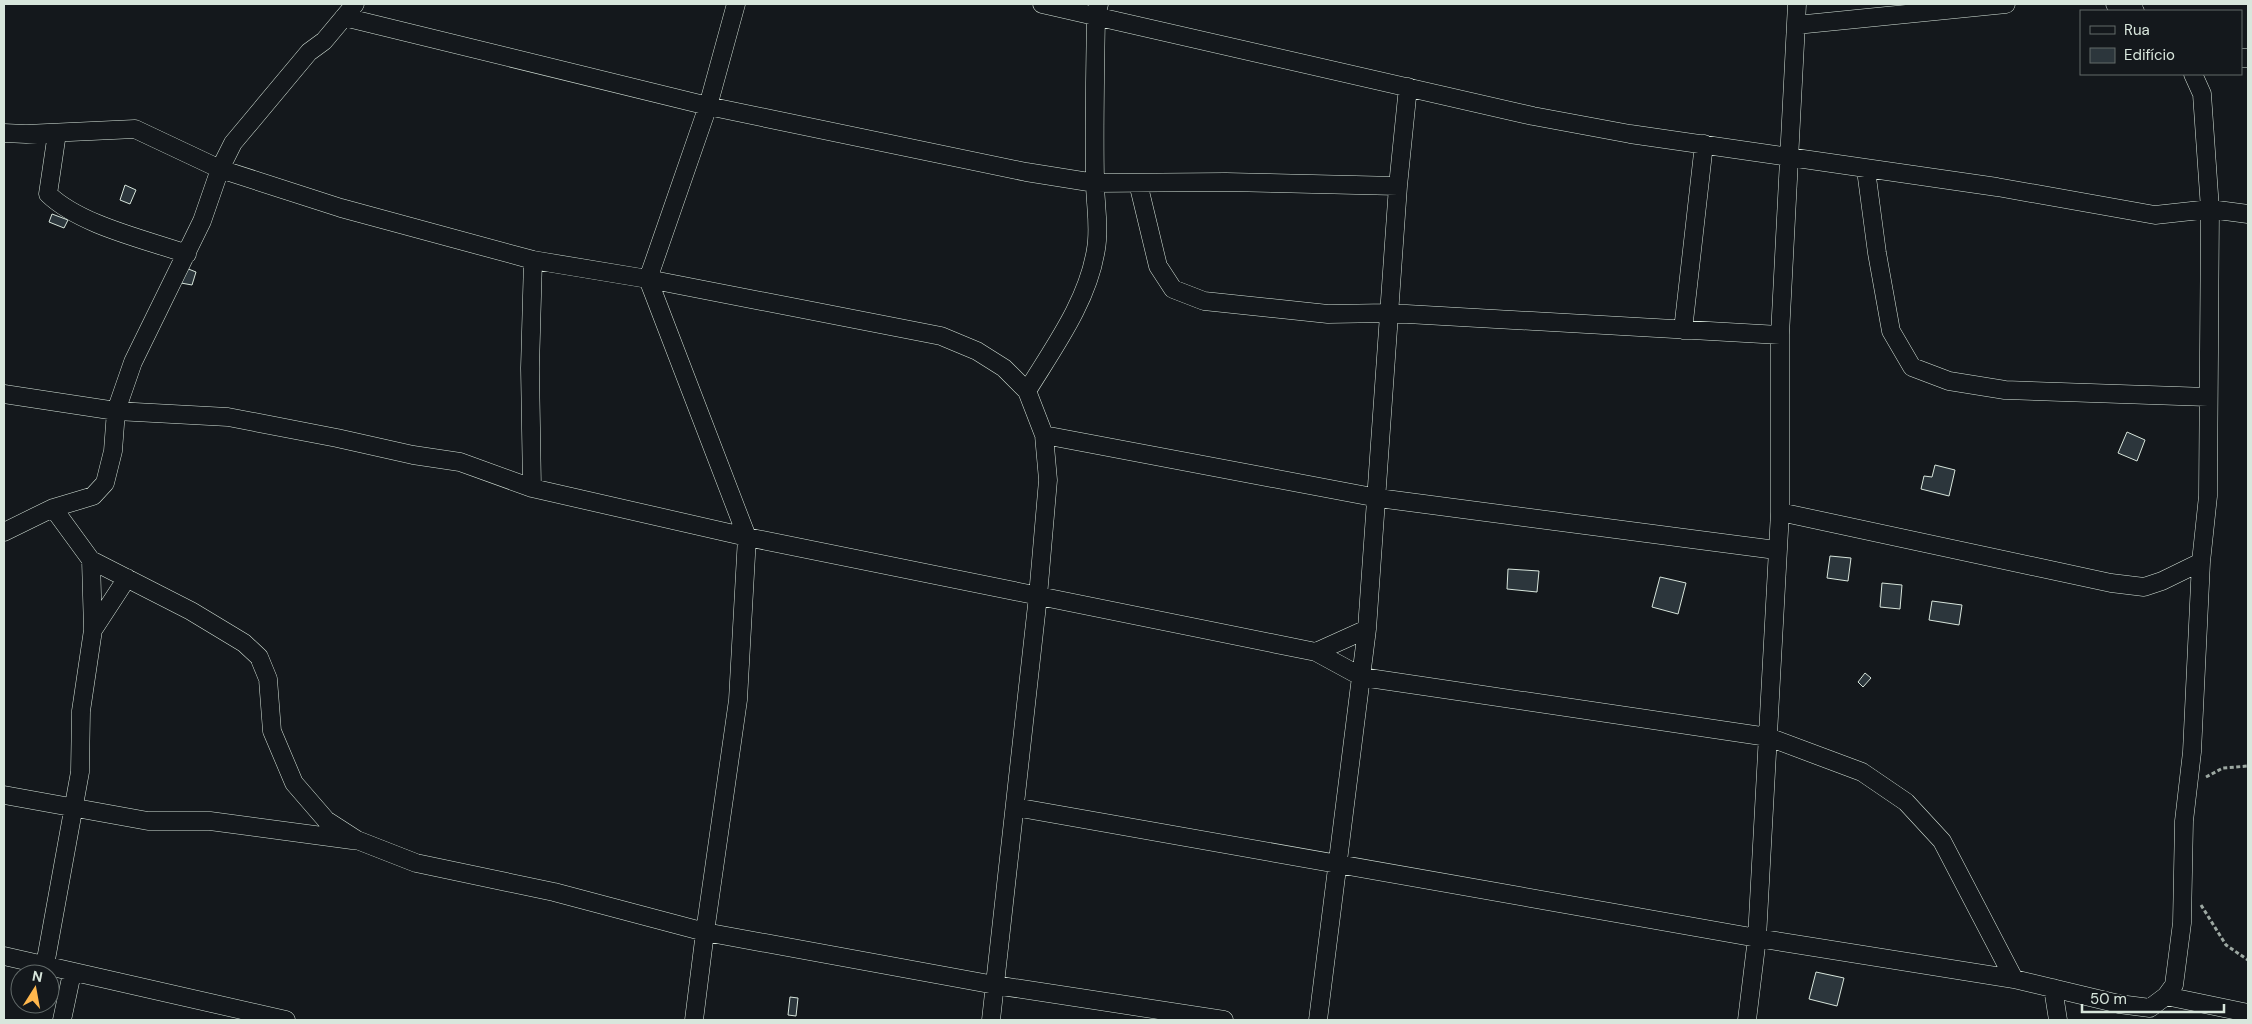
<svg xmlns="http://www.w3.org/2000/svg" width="2252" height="1024" font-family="'DM Sans',sans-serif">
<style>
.building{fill:#2c363c;stroke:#d8e6dc}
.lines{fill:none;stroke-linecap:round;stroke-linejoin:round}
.street-casing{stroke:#d8e6dc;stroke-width:19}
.path{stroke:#9da8a2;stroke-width:3;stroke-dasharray:4 2.5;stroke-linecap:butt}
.street{stroke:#14181c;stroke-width:18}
</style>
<rect width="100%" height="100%" fill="#14181c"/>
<path class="building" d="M125,185L136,190L130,204L120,200Z
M52,214L68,220L64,228L49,222Z
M186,268L196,272L192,285L181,283Z
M2127,432L2145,440L2137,461L2118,453Z
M1935,465L1955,470L1949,496L1921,489L1924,476L1932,477Z
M1830,556L1851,558L1848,581L1827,578Z
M1508,569L1539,571L1537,592L1507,589Z
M1660,577L1686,583L1678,614L1652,607Z
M1882,583L1902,585L1900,609L1880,607Z
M1932,601L1962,605L1959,625L1929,620Z
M1865,673L1871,678L1863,687L1858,682Z
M1816,972L1844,978L1837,1006L1809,999Z
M790,997L798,998L796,1016L788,1015Z"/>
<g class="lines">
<g class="street-casing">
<path id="street" d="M1042,4L1533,116L1630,134L1997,187L2155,215L2210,209L2248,214
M2115,4L2122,5L2135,11
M344,17L708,106L1026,172L1095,183L1226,182L1398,186
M1796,25L2006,4
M2241,58H2248
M4,133L26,134L135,129L220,169L341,208L533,260L648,279L708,106L736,4
M57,133L48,194C80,225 144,239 187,254
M1866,170L1877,253L1891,331L1912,367L1949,381L2005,390L2208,397
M1138,183L1158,266L1173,289L1204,301L1328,314L1389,313L1780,335
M648,279L941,336L977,351L1004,368L1027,391L1044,435L1048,480L1038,596L991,1020
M1683,330L1704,144
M1027,391C1054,347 1088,301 1096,249C1100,226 1095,204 1095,181C1094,126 1095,72 1096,17L1099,4
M4,394L116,411L228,417L337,438L413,455L460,462L532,488L747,537L648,279
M1044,435L1378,498L1776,550
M532,488L530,368L533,260
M53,508L93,496L105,483L113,451L116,411L133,362L202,221L220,169L233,143L309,52L324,41L355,4
M1780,512L2111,583L2144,587L2162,581L2201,562
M4,532L53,508L91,560L191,611L244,643L259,657L268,679L272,731L294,783L326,820L357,840L416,863L554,892L705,932L694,1020
M93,630L127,578
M1316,652L1367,629
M4,795L148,821H210L352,840
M1015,807L1757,938L2014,979L2119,1004L2150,1008L2166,996L2174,985L2182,923L2184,821L2192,752L2201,562L2208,496L2210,209L2202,94L2193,74
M4,956L286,1020
M45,965L80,772L81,711L93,630L91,560
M2053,988L2058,1020
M2166,996L2248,1013
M62,1020L72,973
M1224,1020L995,985L705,932L738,700L747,537L1316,652L1362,677L1768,737L1862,772L1906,802L1942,841L2014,979
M1318,1020L1367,629L1398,186L1408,87
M1747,1020L1757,938L1780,512V335L1797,4"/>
</g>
<path class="path" d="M2206,777L2223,768L2248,766
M2201,905L2226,945L2248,960"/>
<use href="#street" class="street"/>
</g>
<rect width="2252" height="1024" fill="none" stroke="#d8e6dc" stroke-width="10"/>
<rect x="2080" y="10" width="162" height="65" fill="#14181c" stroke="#626a69"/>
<rect x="2090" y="26" width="25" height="8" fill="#14181c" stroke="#626a69"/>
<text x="2124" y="35" font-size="15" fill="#d8e6dc">Rua</text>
<rect x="2090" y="48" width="25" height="15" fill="#2c363c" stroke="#626a69"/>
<text x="2124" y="60" font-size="15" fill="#d8e6dc">Edifício</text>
<g transform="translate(35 989) rotate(11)"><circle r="24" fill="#14181c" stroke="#626a69"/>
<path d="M0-4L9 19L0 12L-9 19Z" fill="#ffb74d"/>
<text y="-8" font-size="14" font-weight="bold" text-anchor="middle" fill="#d8e6dc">N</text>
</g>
<path d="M2082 1004v8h142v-8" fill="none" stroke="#d8e6dc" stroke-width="2.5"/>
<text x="2090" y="1004" font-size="15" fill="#d8e6dc" stroke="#14181c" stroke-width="4" paint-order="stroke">50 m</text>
</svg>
